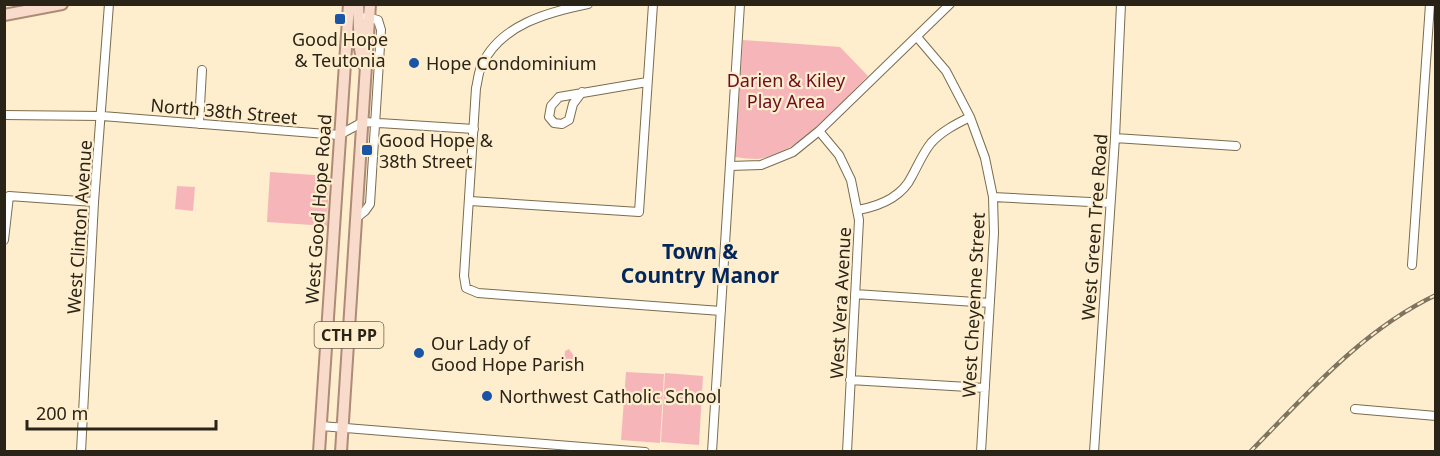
<svg xmlns="http://www.w3.org/2000/svg" width="1440" height="456" font-family="'Noto Sans',sans-serif">
<style>
.green{fill:#f6b6b9}
.lines{fill:none;stroke-linecap:round;stroke-linejoin:round}
.minor-casing{stroke:#7a6c4f;stroke-width:10}
.major-casing{stroke:#ad8b76;stroke-width:14}
.minor{stroke:#fff;stroke-width:8}
.major{stroke:#f8dbcb;stroke-width:10}
.rail-casing{stroke:#7e7460;stroke-width:4.5}
.rail{stroke:#feeecd;stroke-width:2;stroke-dasharray:7;stroke-linecap:butt}
.poi-dot{fill:#1a54a5;stroke:#feeecd;stroke-width:2}
.labels{text-anchor:middle;dominant-baseline:central;stroke-width:4.5;stroke-linejoin:round;paint-order:stroke}
.shield{fill:#feeecd;stroke:#6a614e;stroke-width:1.5}
.shield-label{font-size:16px;font-weight:bold;fill:#2a2418}
.poi-label{font-size:18px;fill:#2a2418;stroke:#feeecd;text-anchor:start}
.park-label{font-size:18px;fill:#6c0b22;stroke:#feeecd}
.street-label{font-size:18px;fill:#2a2418;stroke:#feeecd}
.quarter-label{font-size:21px;font-weight:bold;fill:#03275a;stroke:#feeecd}
</style>
<rect width="100%" height="100%" fill="#feeecd"/>
<path class="green" d="M743,40L840,47L868,76C839,104 800,154 758,159C751,159 742,158 735,157Z
M270,172L329,176L327,226L267,222Z
M177,186L195,187L193,211L175,209Z
M569,349L574,356L579,359L578,367L575,370L563,368L565,351Z
M626,372L664,374L660,443L621,440Z
M665,373L703,376L699,445L661,442Z"/>
<g class="lines">
<g class="minor-casing">
<path id="minor" d="M588,4C548,12 500,25 482,65C478,72 478,81 476,88L464,276L466,288L478,293L721,311
M917,37L946,71L970,117L985,158L993,197L994,233L981,452
M582,92L573,104L569,120L562,124L554,123L549,117L551,106L559,97L647,82
M4,115L102,116L339,135L363,122L474,129
M199,124L202,70
M819,131L839,155L851,180L859,220L847,452
M1115,138L1236,146
M730,166L761,165L793,152L819,131L950,4
M993,197L1110,203
M470,201L639,212L653,4
M858,210C880,206 902,197 912,176C918,165 923,153 931,143C942,131 956,124 970,117
M356,218L365,211L370,204L381,30L378,20L366,17
M4,240L9,196L94,202
M1412,265L1430,4
M855,294L990,303
M850,380L985,388
M1355,409L1436,416
M321,426L645,452
M81,452L94,202L109,4
M712,452L740,4
M1094,452L1115,138L1121,4"/>
</g>
<g class="major-casing">
<path id="major" d="M358,4L360,49L363,64
M4,15L62,4
M319,452L349,4
M341,452L370,4"/>
</g>
<use href="#minor" class="minor"/>
<use href="#major" class="major"/>
<g class="rail-casing">
<path id="rail" d="M1250,452C1306,395 1362,330 1436,295"/>
</g>
<use href="#rail" class="rail"/>
</g>
<g class="poi-dot">
<rect x="334" y="13" width="12" height="12" rx="3"/>
<circle cx="414" cy="63" r="6"/>
<rect x="361" y="144" width="12" height="12" rx="3"/>
<circle cx="419" cy="353" r="6"/>
<circle cx="487" cy="396" r="6"/>
</g>
<g class="labels">
<rect class="shield" x="314.5" y="322" width="69" height="26" rx="4.5"/>
<g class="shield-label">
<text x="349" y="335">CTH PP</text>
</g>
<g class="poi-label">
<text x="340" y="39" text-anchor="middle">Good Hope<tspan x="340" dy="21">&amp; Teutonia</tspan></text>
<text x="426" y="63">Hope Condominium</text>
<text x="379" y="140">Good Hope &amp;<tspan x="379" dy="21">38th Street</tspan></text>
<text x="431" y="343">Our Lady of<tspan x="431" dy="21">Good Hope Parish</tspan></text>
<text x="499" y="396">Northwest Catholic School</text>
</g>
<g class="park-label">
<text x="786" y="80">Darien &amp; Kiley<tspan x="786" dy="21">Play Area</tspan></text>
</g>
<g class="street-label">
<text transform="translate(224 111) rotate(5)">North 38th Street</text>
<text transform="translate(318 209) rotate(-86)">West Good Hope Road</text>
<text transform="translate(79 227) rotate(-86)">West Clinton Avenue</text>
<text transform="translate(1094 227) rotate(-86)">West Green Tree Road</text>
<text transform="translate(840 303) rotate(-87)">West Vera Avenue</text>
<text transform="translate(973 305) rotate(-87)">West Cheyenne Street</text>
</g>
<g class="quarter-label">
<text x="700" y="251">Town &amp;<tspan x="700" dy="24">Country Manor</tspan></text>
</g>
</g>
<rect width="1440" height="456" fill="none" stroke="#2a2418" stroke-width="12"/>
<path d="M27 420v9h189v-9" fill="none" stroke="#2a2418" stroke-width="3"/>
<text x="36" y="420" font-size="18" fill="#2a2418" stroke="#feeecd" stroke-width="4.5" paint-order="stroke">200 m</text>
</svg>
